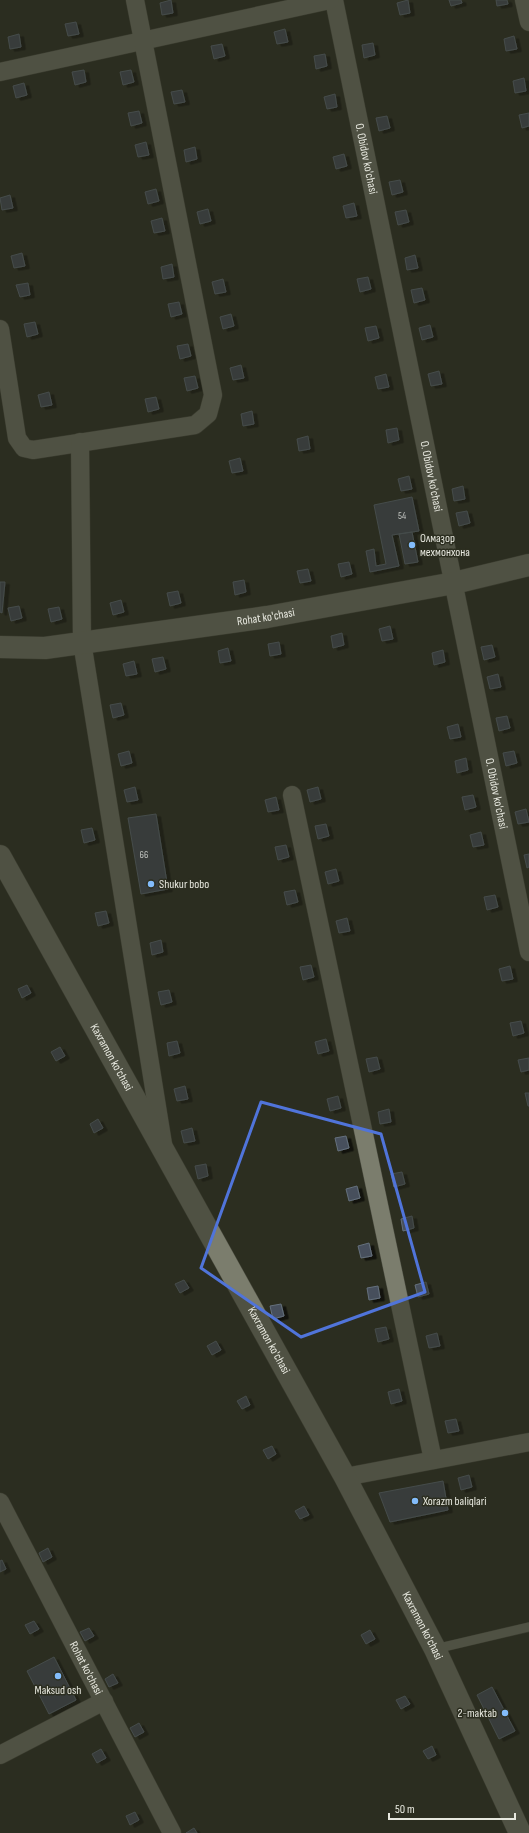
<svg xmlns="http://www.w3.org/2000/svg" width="529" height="1833" font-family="'Sofia Sans Condensed',sans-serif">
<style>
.building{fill:#46505c;stroke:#65707d;filter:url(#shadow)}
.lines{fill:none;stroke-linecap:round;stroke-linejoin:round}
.service-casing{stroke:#4c4d41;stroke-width:10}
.minor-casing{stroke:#4c4d41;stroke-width:19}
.tertiary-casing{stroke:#4c4d41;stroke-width:23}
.service{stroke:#7b7d6d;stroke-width:9}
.minor{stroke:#7b7d6d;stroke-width:18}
.tertiary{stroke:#7b7d6d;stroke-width:22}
.marked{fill:none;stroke:#5074da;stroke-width:3;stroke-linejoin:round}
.poi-dot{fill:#83bcfb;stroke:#2c2e20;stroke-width:1.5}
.labels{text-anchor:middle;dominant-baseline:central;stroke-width:3;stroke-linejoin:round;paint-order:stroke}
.number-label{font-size:10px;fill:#bfc2be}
.street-label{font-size:12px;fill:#e7e8df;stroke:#2c2e20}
.poi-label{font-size:12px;fill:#e7e8df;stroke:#2c2e20;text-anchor:start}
</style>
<defs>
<filter id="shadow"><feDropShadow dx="4.5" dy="2.5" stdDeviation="0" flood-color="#0009"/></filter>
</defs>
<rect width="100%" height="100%" fill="#2c2e20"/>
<path class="building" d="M171,0L173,13L162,15L160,3Z
M408,0L410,13L400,15L397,3Z
M449,0H461L462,3L451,6Z
M496,0H507L508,4L497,6Z
M76,22L79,34L68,36L65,24Z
M285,29L288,42L277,44L274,32Z
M19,34L21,47L10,49L8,37Z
M514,36L517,49L506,51L504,39Z
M373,43L375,55L364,58L362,45Z
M222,44L225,56L214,59L211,46Z
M325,54L327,66L316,69L314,56Z
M84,70L86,82L75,85L72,72Z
M131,70L134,82L123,85L120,72Z
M524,78L526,91L515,93L513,81Z
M24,83L27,95L16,98L13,86Z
M182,90L185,102L174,104L171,92Z
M335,94L337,107L327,109L324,97Z
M139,111L142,123L131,126L128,113Z
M529,113V126L522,128L519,115Z
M387,116L390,128L379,131L376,118Z
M146,142L149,155L138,157L135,145Z
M195,147L197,159L186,162L184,150Z
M344,154L347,166L336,169L333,157Z
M400,180L403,192L392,195L389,182Z
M156,189L159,201L148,204L145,192Z
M10,195L13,208L2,210L0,198Z
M354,203L357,216L346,218L343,206Z
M208,209L211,221L200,224L197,212Z
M406,210L409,222L398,225L395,212Z
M162,218L165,231L154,233L151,221Z
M22,253L25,266L14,268L11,256Z
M415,255L418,268L407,270L405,258Z
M172,264L174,277L163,279L161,267Z
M368,277L371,289L360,292L357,279Z
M223,279L226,292L215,294L212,282Z
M28,283L30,295L20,297L16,285Z
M422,288L425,300L414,303L411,290Z
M179,302L182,314L171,317L168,304Z
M231,314L234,326L223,329L220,317Z
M35,322L38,334L27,337L24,324Z
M430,325L433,337L422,340L419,328Z
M376,326L379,338L368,341L365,328Z
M188,344L191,356L180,359L177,346Z
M241,365L244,378L233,380L230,368Z
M439,371L442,384L431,386L428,374Z
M386,374L389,387L378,389L375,377Z
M195,376L198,388L187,391L184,378Z
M49,392L52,405L41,407L38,395Z
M156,397L159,409L148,412L145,399Z
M252,411L254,424L243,426L241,414Z
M397,428L399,440L388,443L386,430Z
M308,436L310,449L299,451L297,439Z
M240,458L243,471L232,473L229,461Z
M409,476L412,489L401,491L398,479Z
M463,486L465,499L454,501L452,489Z
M412,497L419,531L392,535L399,566L370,572L366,551L374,549L376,566L386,564L374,505Z
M467,511L470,523L459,526L456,513Z
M412,532L418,562L405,564L399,534Z
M349,562L352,574L341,577L338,564Z
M308,569L311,581L300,583L297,571Z
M244,580L246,592L235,595L233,582Z
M0,582H5L2,613L0,612Z
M178,591L181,603L170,606L167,593Z
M121,600L124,612L113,615L110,603Z
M19,606L22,618L11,621L8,608Z
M59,607L62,619L51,622L48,609Z
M390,626L393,639L382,641L379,629Z
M342,633L344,645L333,648L331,636Z
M279,642L281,654L270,656L268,644Z
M492,645L495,657L484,660L481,647Z
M228,648L231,661L220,663L218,651Z
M443,650L445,662L434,665L432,653Z
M163,657L166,669L155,672L152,659Z
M134,661L137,674L126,676L123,664Z
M498,674L501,687L490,689L487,677Z
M121,703L124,715L113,718L110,705Z
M507,716L510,728L499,731L496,718Z
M458,724L461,737L450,739L447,727Z
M129,751L132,763L121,766L118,754Z
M514,751L517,763L506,766L503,753Z
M466,758L468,770L457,773L455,761Z
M135,787L138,800L127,802L124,790Z
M318,787L321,799L310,802L307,790Z
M473,795L476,807L465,810L462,797Z
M276,797L279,810L268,812L265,800Z
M526,809L529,822L518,824L515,812Z
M156,814L168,889L141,894L128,818Z
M326,824L329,836L318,839L315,826Z
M92,828L95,840L84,843L81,830Z
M481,832L484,845L473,847L470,835Z
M286,845L289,857L278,860L275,847Z
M529,854V867L527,868L524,855Z
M336,869L339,881L328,884L325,872Z
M295,890L298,902L287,905L284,892Z
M495,895L498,907L487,910L484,897Z
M106,911L109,923L98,926L95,913Z
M347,918L350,931L339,933L336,921Z
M161,940L163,952L152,955L150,943Z
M311,965L314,977L303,980L300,967Z
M510,966L513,979L502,981L499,969Z
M27,985L31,993L22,998L18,989Z
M169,990L172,1002L161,1005L158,992Z
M521,1021L524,1033L513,1036L510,1023Z
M326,1039L329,1051L318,1054L315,1042Z
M177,1041L180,1053L169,1056L167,1043Z
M60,1047L65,1056L56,1061L51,1052Z
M377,1057L380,1069L369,1072L366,1059Z
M529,1058V1070L521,1072L518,1060Z
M185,1086L188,1099L177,1101L174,1089Z
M525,1093H529V1106H528Z
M338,1096L341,1108L330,1111L327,1099Z
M389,1109L391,1122L380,1124L378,1112Z
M98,1119L103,1128L94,1133L90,1124Z
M192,1128L195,1141L184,1143L181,1131Z
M346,1136L349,1148L338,1151L335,1138Z
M206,1164L208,1176L198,1179L195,1166Z
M402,1172L405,1184L394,1187L391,1174Z
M357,1186L360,1198L349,1201L346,1189Z
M412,1216L414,1228L403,1231L401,1219Z
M369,1243L372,1256L361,1258L358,1246Z
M184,1280L189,1288L180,1293L175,1284Z
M426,1282L429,1294L418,1297L415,1285Z
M378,1286L380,1298L369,1300L367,1288Z
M281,1304L284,1316L273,1319L270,1306Z
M386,1327L389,1339L378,1342L375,1329Z
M437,1333L440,1346L429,1348L426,1336Z
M216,1341L221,1350L212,1355L207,1346Z
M399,1389L402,1401L391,1404L388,1392Z
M246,1396L250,1405L242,1409L237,1401Z
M456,1419L459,1431L448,1433L445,1421Z
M272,1446L276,1454L268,1459L263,1450Z
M469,1475L472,1487L461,1490L458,1478Z
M443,1481L448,1510L390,1522L379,1493Z
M304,1506L309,1515L300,1519L295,1511Z
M48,1548L52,1557L43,1562L39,1553Z
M2,1560L6,1569L0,1572V1561Z
M34,1621L39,1629L30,1634L25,1625Z
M89,1628L94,1636L85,1641L80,1632Z
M370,1630L375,1639L366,1644L361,1635Z
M54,1657L76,1700L49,1714L27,1671Z
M113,1674L118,1683L109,1687L105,1679Z
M492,1687L515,1731L499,1739L477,1695Z
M405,1696L410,1704L401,1709L396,1700Z
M139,1723L144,1732L135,1737L130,1728Z
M432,1746L436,1755L428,1759L423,1751Z
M101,1749L106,1758L97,1763L92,1754Z
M135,1812L139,1820L130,1825L126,1816Z
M194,1828L197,1833H186Z"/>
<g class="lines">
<g class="service-casing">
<path id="service" d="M435,1649L529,1627"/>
</g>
<g class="minor-casing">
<g id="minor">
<path id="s1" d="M334,0L529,952"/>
<path d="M524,0L529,22"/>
<path d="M0,72L330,0"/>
<path d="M0,329L17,438L24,448L33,450L195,425L208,414L213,395L135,0"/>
<path d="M80,442L82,642L163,1144"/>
<path d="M292,795L433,1460"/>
<path d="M345,1477L529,1442"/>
<path id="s2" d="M0,1502L172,1833"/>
<path d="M0,1755L104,1701"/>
</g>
</g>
<g class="tertiary-casing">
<g id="tertiary">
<path id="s3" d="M0,647L45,648L267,617L454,583L529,565"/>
<path id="s4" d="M0,856L345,1477L435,1649L520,1833"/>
</g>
</g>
<use href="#service" class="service"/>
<use href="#minor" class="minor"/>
<use href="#tertiary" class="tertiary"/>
</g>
<path d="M0 0H529V1833H0ZM261,1102L381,1134L425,1292L301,1337L201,1268Z" fill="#2c2e20" fill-opacity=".55" fill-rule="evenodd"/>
<path class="marked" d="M261,1102L381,1134L425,1292L301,1337L201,1268Z"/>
<g class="poi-dot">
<circle cx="412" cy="545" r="4"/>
<circle cx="151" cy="884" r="4"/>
<circle cx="415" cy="1501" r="4"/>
<circle cx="58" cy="1676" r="4"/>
<circle cx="505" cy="1713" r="4"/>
</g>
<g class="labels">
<g class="number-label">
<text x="402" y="516">54</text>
<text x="144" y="855">66</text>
</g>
<g class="street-label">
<text stroke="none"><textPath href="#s1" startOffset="162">O. Obidov ko'chasi</textPath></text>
<text stroke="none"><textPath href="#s1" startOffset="486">O. Obidov ko'chasi</textPath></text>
<text stroke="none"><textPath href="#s3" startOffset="268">Rohat ko'chasi</textPath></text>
<text stroke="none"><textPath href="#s1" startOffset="810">O. Obidov ko'chasi</textPath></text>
<text stroke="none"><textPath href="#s4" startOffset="230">Kaxramon ko'chasi</textPath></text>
<text stroke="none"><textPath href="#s4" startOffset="554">Kaxramon ko'chasi</textPath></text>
<text stroke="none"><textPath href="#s4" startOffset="878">Kaxramon ko'chasi</textPath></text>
<text stroke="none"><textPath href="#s2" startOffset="187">Rohat ko'chasi</textPath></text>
</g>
<g class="poi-label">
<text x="420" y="538">Олмазор<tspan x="420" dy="14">мехмонхона</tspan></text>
<text x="159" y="884">Shukur bobo</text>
<text x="423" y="1501">Xorazm baliqlari</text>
<text x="58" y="1690" text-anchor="middle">Maksud osh</text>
<text x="497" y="1713" text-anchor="end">2-maktab</text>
</g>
</g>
<path d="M389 1813v6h126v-6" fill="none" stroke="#e7e8df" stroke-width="2"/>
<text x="395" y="1813" font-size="12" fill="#e7e8df" stroke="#2c2e20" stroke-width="3" paint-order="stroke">50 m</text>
</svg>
